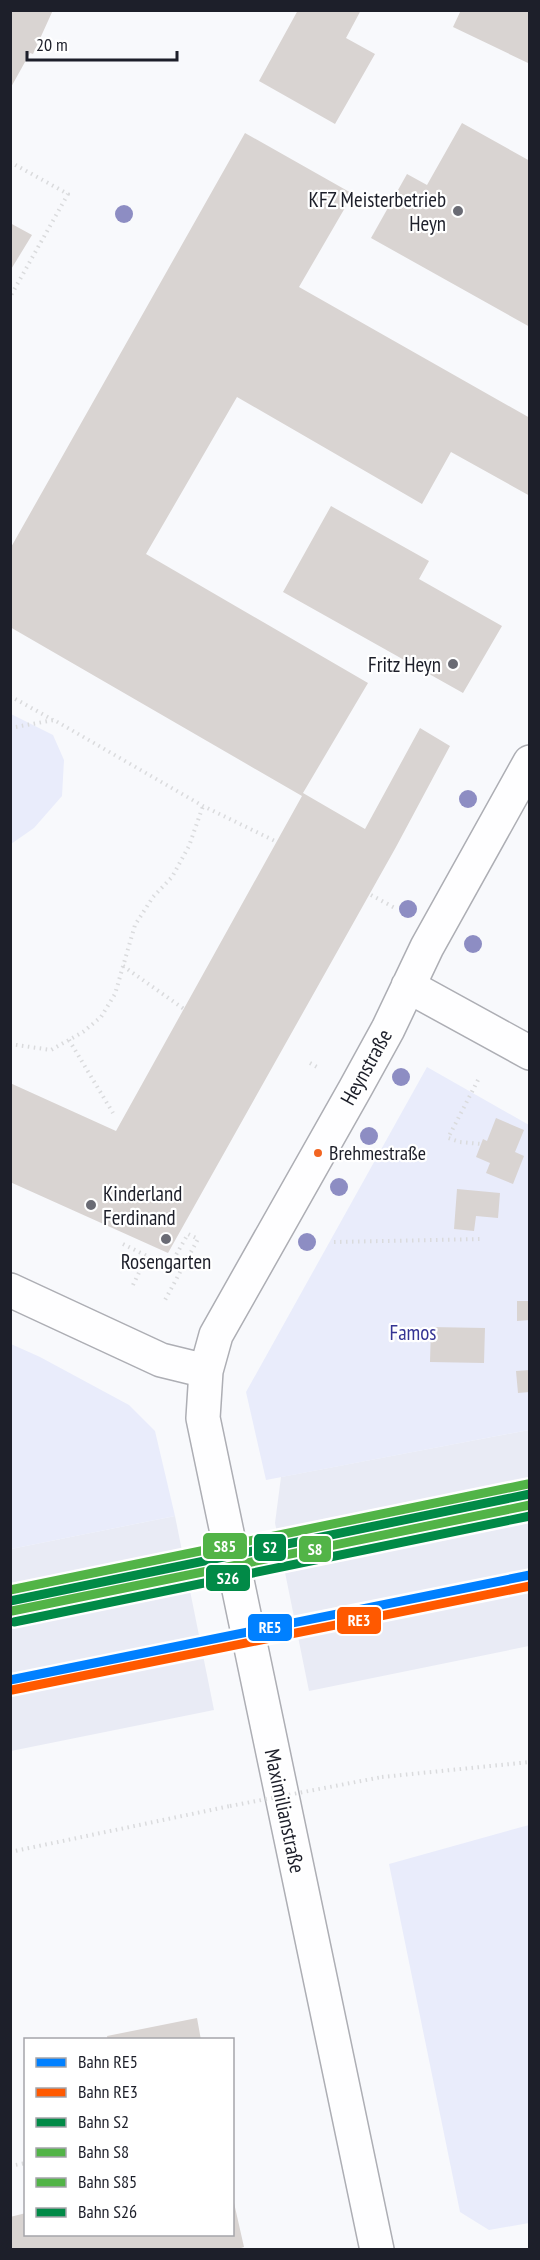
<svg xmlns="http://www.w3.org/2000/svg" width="540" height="2260" font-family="'PT Sans Narrow',sans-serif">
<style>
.built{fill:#e9ebf5}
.green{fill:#e9ecfb}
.building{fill:#d9d4d2}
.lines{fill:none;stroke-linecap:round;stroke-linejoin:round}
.street-casing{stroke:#adaeb4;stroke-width:36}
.path{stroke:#dadbdd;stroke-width:4;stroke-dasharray:1.5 4.5;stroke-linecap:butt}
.street{stroke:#fefeff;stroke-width:33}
.path-bridge{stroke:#dadbdd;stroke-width:4;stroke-dasharray:1.5 4.5;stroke-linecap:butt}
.rail-1-casing{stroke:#fff;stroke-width:14}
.rail-2-casing{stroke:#fff;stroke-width:14}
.rail-3-casing{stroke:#fff;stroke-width:14}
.rail-4-casing{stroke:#fff;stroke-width:14}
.rail-5-casing{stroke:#fff;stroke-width:14}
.rail-6-casing{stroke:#fff;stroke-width:14}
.rail-1{stroke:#0080ff;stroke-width:9}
.rail-2{stroke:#ff5900;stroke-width:9}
.rail-3{stroke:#018a47;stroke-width:9}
.rail-4{stroke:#52b447;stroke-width:9}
.rail-5{stroke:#52b447;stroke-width:9}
.rail-6{stroke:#018a47;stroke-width:9}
.tree{fill:#8d8dc3}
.poi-dot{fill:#6a6b74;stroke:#fff;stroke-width:2}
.bus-dot{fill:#f26522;stroke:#fff;stroke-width:2}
.labels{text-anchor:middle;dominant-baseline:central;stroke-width:4.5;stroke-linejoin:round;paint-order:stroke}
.bus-label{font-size:20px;fill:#1d1f2a;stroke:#fff;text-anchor:start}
.poi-label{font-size:21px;fill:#1d1f2a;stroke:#fff;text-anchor:end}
.street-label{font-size:21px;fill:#1d1f2a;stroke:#fff}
.park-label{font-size:21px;fill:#353494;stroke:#fff}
.line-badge{stroke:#fff;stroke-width:2}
.badge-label{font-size:16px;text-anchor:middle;font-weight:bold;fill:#fff}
</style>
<rect width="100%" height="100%" fill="#f8f9fc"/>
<path class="built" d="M529,1430V1646L309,1691L275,1523L281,1477Z
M175,1516L214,1710L11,1751V1549Z"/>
<path class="green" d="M11,714L53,735L64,760L62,796L34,828L11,844Z
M427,1067L529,1125V1430L266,1480L246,1392Z
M11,1344L40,1357L129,1405L155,1431L175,1516L11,1549Z
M529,1825V2223L489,2230L460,2212L389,1864Z"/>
<path class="building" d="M10,10H53L33,54L30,53L10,89Z
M298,10H361L346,38L375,54L335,124L259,81Z
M461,10H530L528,63L453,27Z
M462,123L530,161V327L371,238L407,174L427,185Z
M245,133L353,194L299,287L530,418V496L451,452L422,504L237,397L146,554L368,683L303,793L365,829L420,728L450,746L396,847L168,1253L10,1182V1083L116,1131L302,796L10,627V549Z
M10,223L32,235L10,271Z
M331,506L429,561L419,579L502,626L463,693L283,592Z
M496,1118L524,1130L515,1152L524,1156L513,1184L486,1173L490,1163L476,1157L483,1139L487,1141Z
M457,1189L500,1193L498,1218L476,1216L474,1231L454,1229Z
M517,1301H530V1320L517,1321Z
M431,1327L485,1328L484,1363L430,1362Z
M530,1370V1392L518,1393L516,1371Z
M197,2018L201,2040H108L107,2036Z
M232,2194L244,2247L235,2250H10V2217L26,2213V2234H232Z"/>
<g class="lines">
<g class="street-casing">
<path id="street" d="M408,986L530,1053
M10,1290L161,1360L206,1371
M377,2250L203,1418L206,1371L216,1335L355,1089L388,1029L427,947L530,762"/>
</g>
<path class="path" d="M10,162L68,194L10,297
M10,696L53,720
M10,728L54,720L203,806L277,842
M371,895L395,908
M123,966L184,1009
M69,1040L113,1113
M10,1044L51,1050L83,1032L101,1017L115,994L135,925L153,897L172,877L189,846L203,806
M310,1063L317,1067
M478,1080L448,1138L460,1142L481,1144
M334,1242L483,1239
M123,1244L169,1267L188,1234L198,1239L165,1300
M133,1285L147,1256
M382,1777L530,1762
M10,1852L230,1806
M10,2166L26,2163"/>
<use href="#street" class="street"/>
<path class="path-bridge" d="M230,1806L382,1777"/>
<g class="rail-1-casing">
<path id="rail-1" d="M10,1680L530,1575"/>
</g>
<g class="rail-2-casing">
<path id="rail-2" d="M12,1690L530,1586"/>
</g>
<g class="rail-3-casing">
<path id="rail-3" d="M10,1601L530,1494"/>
</g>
<g class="rail-4-casing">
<path id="rail-4" d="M12,1611L530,1505"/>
</g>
<g class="rail-5-casing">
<path id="rail-5" d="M10,1590L528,1484"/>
</g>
<g class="rail-6-casing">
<path id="rail-6" d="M14,1622L530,1516"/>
</g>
<use href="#rail-1" class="rail-1"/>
<use href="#rail-2" class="rail-2"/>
<use href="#rail-3" class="rail-3"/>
<use href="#rail-4" class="rail-4"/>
<use href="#rail-5" class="rail-5"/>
<use href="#rail-6" class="rail-6"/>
</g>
<g class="tree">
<circle cx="124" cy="214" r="9"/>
<circle cx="468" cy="799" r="9"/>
<circle cx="408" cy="909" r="9"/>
<circle cx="473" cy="944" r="9"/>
<circle cx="401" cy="1077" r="9"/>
<circle cx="369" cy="1136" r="9"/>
<circle cx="339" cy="1187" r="9"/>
<circle cx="307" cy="1242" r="9"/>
</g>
<g class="poi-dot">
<circle cx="458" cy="211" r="6"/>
<circle cx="453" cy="664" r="6"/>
<circle cx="91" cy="1205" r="6"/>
<circle cx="166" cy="1239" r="6"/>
</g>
<circle class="bus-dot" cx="318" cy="1153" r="5"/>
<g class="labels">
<g class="bus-label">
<text x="329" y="1153">Brehmestraße</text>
</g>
<g class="poi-label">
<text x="446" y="199">KFZ Meisterbetrieb<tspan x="446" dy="24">Heyn</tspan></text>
<text x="441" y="664">Fritz Heyn</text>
<text x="103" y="1193" text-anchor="start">Kinderland<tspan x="103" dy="24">Ferdinand</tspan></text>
<text x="166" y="1261" text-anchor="middle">Rosengarten</text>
</g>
<g class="street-label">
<text transform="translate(366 1067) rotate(-61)">Heynstraße</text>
<text transform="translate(285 1811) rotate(78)">Maximilianstraße</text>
</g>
<g class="park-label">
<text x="413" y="1332">Famos</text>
</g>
</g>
<g class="line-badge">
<rect x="202" y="1532" width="46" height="28" rx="6" fill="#52b447"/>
<rect x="253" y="1533" width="34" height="29" rx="6" fill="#018a47"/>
<rect x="298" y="1535" width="34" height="28" rx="6" fill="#52b447"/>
<rect x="205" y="1564" width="46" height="28" rx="6" fill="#018a47"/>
<rect x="336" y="1606" width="46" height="29" rx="6" fill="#ff5900"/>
<rect x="247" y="1613" width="46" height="29" rx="6" fill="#0080ff"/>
</g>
<g class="badge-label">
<text x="225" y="1552">S85</text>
<text x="270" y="1553">S2</text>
<text x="315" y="1555">S8</text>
<text x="228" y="1584">S26</text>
<text x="359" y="1626">RE3</text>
<text x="270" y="1633">RE5</text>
</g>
<rect width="540" height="2260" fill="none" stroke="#1d1f2a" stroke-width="24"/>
<rect x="24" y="2038" width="210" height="198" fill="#ffffff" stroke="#a5a5aa" stroke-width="1.5"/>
<rect x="36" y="2058" width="30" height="9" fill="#0080ff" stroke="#a5a5aa" stroke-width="1.5"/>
<text x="78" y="2068" font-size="18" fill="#1d1f2a">Bahn RE5</text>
<rect x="36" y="2088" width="30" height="9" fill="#ff5900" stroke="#a5a5aa" stroke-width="1.5"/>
<text x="78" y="2098" font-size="18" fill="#1d1f2a">Bahn RE3</text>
<rect x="36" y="2118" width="30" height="9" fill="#018a47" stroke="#a5a5aa" stroke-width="1.5"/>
<text x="78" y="2128" font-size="18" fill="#1d1f2a">Bahn S2</text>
<rect x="36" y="2148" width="30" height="9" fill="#52b447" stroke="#a5a5aa" stroke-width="1.5"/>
<text x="78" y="2158" font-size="18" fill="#1d1f2a">Bahn S8</text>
<rect x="36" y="2178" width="30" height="9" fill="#52b447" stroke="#a5a5aa" stroke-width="1.5"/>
<text x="78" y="2188" font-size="18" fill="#1d1f2a">Bahn S85</text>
<rect x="36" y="2208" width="30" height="9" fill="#018a47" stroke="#a5a5aa" stroke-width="1.5"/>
<text x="78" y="2218" font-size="18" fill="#1d1f2a">Bahn S26</text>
<path d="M27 51v9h150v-9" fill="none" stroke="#1d1f2a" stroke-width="3"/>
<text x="36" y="51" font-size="18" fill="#1d1f2a" stroke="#ffffff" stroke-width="4.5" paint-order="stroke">20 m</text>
</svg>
